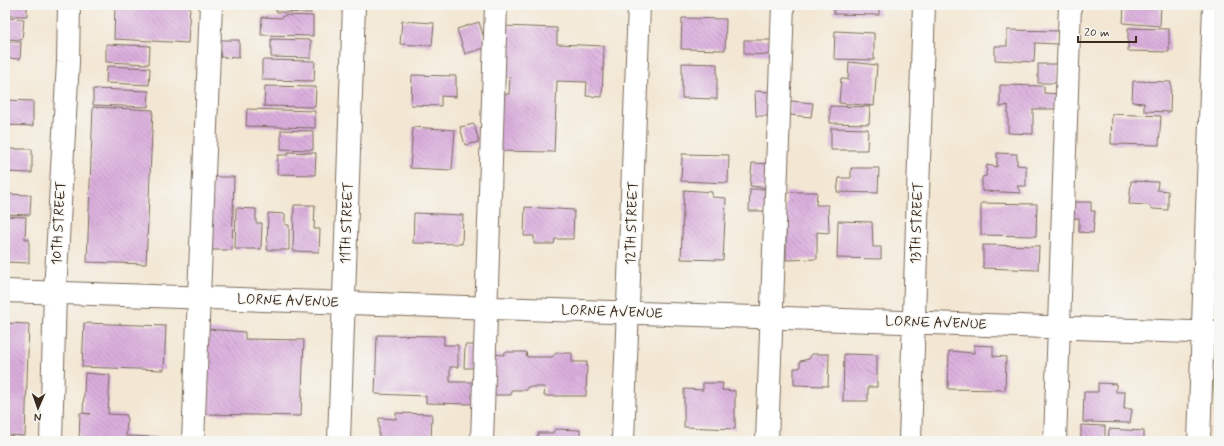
<svg xmlns="http://www.w3.org/2000/svg" width="1224" height="446" font-family="Mynerve,sans-serif">
<style>
.park{fill:url(#park-dots);stroke:#72733f}
.building{fill:url(#building-back-hatch)}
.lines{fill:none;stroke-linecap:round;stroke-linejoin:round}
.minor-casing{stroke:#7b6c5d;stroke-width:24}
.minor{stroke:#fff;stroke-width:22}
.labels{text-anchor:middle;dominant-baseline:central;stroke-width:3;stroke-linejoin:round;paint-order:stroke}
.street-label{font-size:14px;fill:#3b2a1e;stroke:#f6f6f2}
</style>
<defs>
<pattern id="park-dots" width="8" height="8" patternUnits="userSpaceOnUse"><rect width="8" height="8" fill="#a9bc60"/><path d="M2 2h.1M6 6h.1" fill="none" stroke="#8b994f" stroke-width="1.8" stroke-linecap="round"/></pattern>
<pattern id="building-back-hatch" width="6" height="6" patternUnits="userSpaceOnUse"><rect width="6" height="6" fill="#daaedd"/><path d="M-1 5l2 2M0 0l6 6M5-1l2 2" fill="none" stroke="#b28eb3"/></pattern>
</defs>
<rect width="100%" height="100%" fill="#f6f6f2"/>
<filter id="ink" filterUnits="userSpaceOnUse"><feTurbulence type="fractalNoise" baseFrequency=".025" numOctaves="2"/><feDisplacementMap in="SourceGraphic" scale="8" xChannelSelector="R" yChannelSelector="G"/><feConvolveMatrix kernelMatrix="1 2 1 2 8 2 1 2 1" color-interpolation-filters="sRGB"/></filter>
<filter id="wash" filterUnits="userSpaceOnUse"><feTurbulence type="fractalNoise" baseFrequency=".012" numOctaves="4" result="noise"/><feDisplacementMap in="SourceGraphic" scale="16" xChannelSelector="R" yChannelSelector="G"/><feGaussianBlur stdDeviation="0.9" result="paint"/><feColorMatrix in="noise" values="0 0 0 0 0 0 0 0 0 0 0 0 0 0 0 0 0 1.4 0 .05"/><feComposite in="paint" operator="in"/></filter>
<g filter="url(#wash)">
<rect width="100%" height="100%" fill="#f3e7d3"/>
<path class="park" d="M1219,363V441H1215L1217,366Z"/>
<g id="blocks">
<path class="building" d="M5,5H27V16H5Z
M115,5H190L188,43L114,39Z
M277,5H312L311,13L276,12Z
M834,5H879V15L834,14Z
M1124,5H1161L1160,26L1123,23Z
M285,15L313,16V36L261,35L262,17L281,18Z
M5,18L24,19L22,40L5,39Z
M682,18L726,19L725,50L681,49Z
M402,21L434,23L432,46L400,44Z
M479,22L487,47L465,54L457,29Z
M502,26L557,28V44L604,46L602,97L586,96L587,82L557,81L554,152L498,151L500,94H509L510,77L500,76Z
M1128,28L1169,29V52L1128,51Z
M1007,30L1060,31L1058,44L1035,43L1034,62L995,60V46H1007Z
M835,31L874,33V60L834,59Z
M271,39L311,40V58L271,57Z
M219,40H239V58L219,57Z
M744,40H776V55L744,54Z
M5,42H21L20,59L5,58Z
M106,44L150,46L149,64L106,62Z
M262,60L315,61L314,81L262,80Z
M849,62L877,65L874,106L839,103L841,78L848,80Z
M682,63L717,64V99L682,98Z
M1038,64H1057V83H1038Z
M107,66L150,68L149,85L106,83Z
M412,75L456,76V97L441,96V106L411,105Z
M1133,81L1171,82L1170,112L1144,111V103L1132,102Z
M1000,85L1044,86V93L1061,94V109H1033V134L1008,133V105L1000,107Z
M265,86L316,87L315,107L264,106Z
M93,89L149,91L148,107L93,105Z
M755,91L772,92L773,116H756Z
M5,100L33,101V126L5,125Z
M791,101L813,103L811,117L789,115Z
M830,106L870,107L869,124L830,123Z
M93,107L153,110L146,264L87,262Z
M247,109L315,111V128L246,126Z
M1112,114L1161,116L1159,145L1111,144Z
M474,124L479,142L465,145L460,127Z
M413,127L455,130L452,170L410,168Z
M831,128L868,129L867,150H831Z
M281,130L313,131V150L281,149Z
M5,149H32V173L5,172Z
M288,152L316,153L315,175L277,174L278,155H288Z
M997,153L1017,154V165L1026,166V186H1017L1021,193L982,191V177L986,176L987,165L997,167Z
M682,154L729,155L728,183L681,181Z
M752,163L772,164L770,188L750,186Z
M851,168H879L878,193L837,192L839,178H851Z
M213,177H234L232,250H204Z
M1131,181L1158,182L1157,190L1168,191V210L1153,209L1148,205L1129,204Z
M750,189H770V211H749Z
M684,190L712,192V197L726,198L723,260L681,259Z
M786,192H817L816,205H828L829,233L817,232V259L786,260Z
M5,194L31,195L30,215L5,214Z
M1072,202H1091V211H1095L1093,233L1079,232V218H1071Z
M981,203L1037,204L1036,236L981,235Z
M294,205H315L314,229H320L319,252L293,251Z
M525,207L574,210L573,239H555L554,244H534V236H524Z
M236,208L256,209V223H262L261,249H235Z
M268,213L285,214V225H289V250H267Z
M414,213L463,215L462,244L413,243Z
M5,216L26,217L25,239H29V263L5,262Z
M838,221L872,222L873,247H881V259L837,258Z
M983,245L1039,246L1038,270L983,268Z
M5,323L29,324L25,436L5,435Z
M84,323L166,326L164,370L82,367Z
M207,329L245,332V339L304,340L301,416L204,414Z
M377,335L444,336V345H458V367H450V382H473V404L426,403V396L375,394Z
M465,345H480L479,368H464Z
M974,345L993,346V356L1006,357L1005,390L948,389L949,351L974,353Z
M505,352H526L527,357H552L556,353H572V362H587L586,396H544L545,387H527V390H511V395H490L491,354L504,355Z
M812,354H829L828,386L794,385V368H800V361L809,359Z
M844,354L877,355V387H868V401H843Z
M85,373L110,375L108,414L127,415L126,436L157,437V441H79L80,413L91,414L83,413Z
M703,383H723L722,390L735,391V429L684,427V389L703,390Z
M1098,383L1116,384V392H1125L1124,409H1132L1130,423L1083,422L1084,392H1098Z
M396,413L432,414L431,441H379V418L396,419Z
M1081,425L1105,426V441H1081Z
M555,429L580,430V441H537L538,433H553Z
M1109,429L1144,431V441H1108Z"/>
</g>
</g>
<g filter="url(#ink)">
<use href="#blocks" fill-opacity="0" stroke="#7b6c5d" stroke-width="1"/>
<g class="lines">
<g class="minor-casing">
<path id="minor" d="M5,291L1219,333
M51,441L55,292L68,62L69,5
M193,441L211,5
M339,441L354,5
M482,441L496,5
M623,441L639,5
M767,441L783,5
M910,441L924,5
M1055,441L1070,5
M1199,441L1214,5"/>
</g>
<use href="#minor" class="minor"/>
</g>
</g>
<g class="labels">
<g class="street-label">
<text transform="translate(59 223) rotate(-87)">10TH STREET</text>
<text transform="translate(347 223) rotate(-88)">11TH STREET</text>
<text transform="translate(632 223) rotate(-88)">12TH STREET</text>
<text transform="translate(917 223) rotate(-88)">13TH STREET</text>
<text transform="translate(288 301) rotate(2)">LORNE AVENUE</text>
<text transform="translate(612 312) rotate(2)">LORNE AVENUE</text>
<text transform="translate(936 323) rotate(2)">LORNE AVENUE</text>
</g>
</g>
<rect width="1224" height="446" fill="none" stroke="#f6f6f2" stroke-width="20"/>
<g transform="translate(38 408) rotate(182)" stroke="#f6f6f2" stroke-width="3" paint-order="stroke">
<path d="M0-3L7 15L0 10L-7 15Z" fill="#3b2a1e"/>
<text y="-6" font-size="11" font-weight="bold" text-anchor="middle" fill="#3b2a1e">N</text>
</g>
<path d="M1078 36v6h58v-6" fill="none" stroke="#3b2a1e" stroke-width="2"/>
<text x="1084" y="36" font-size="12" fill="#3b2a1e" stroke="#f6f6f2" stroke-width="3" paint-order="stroke">20 m</text>
</svg>
